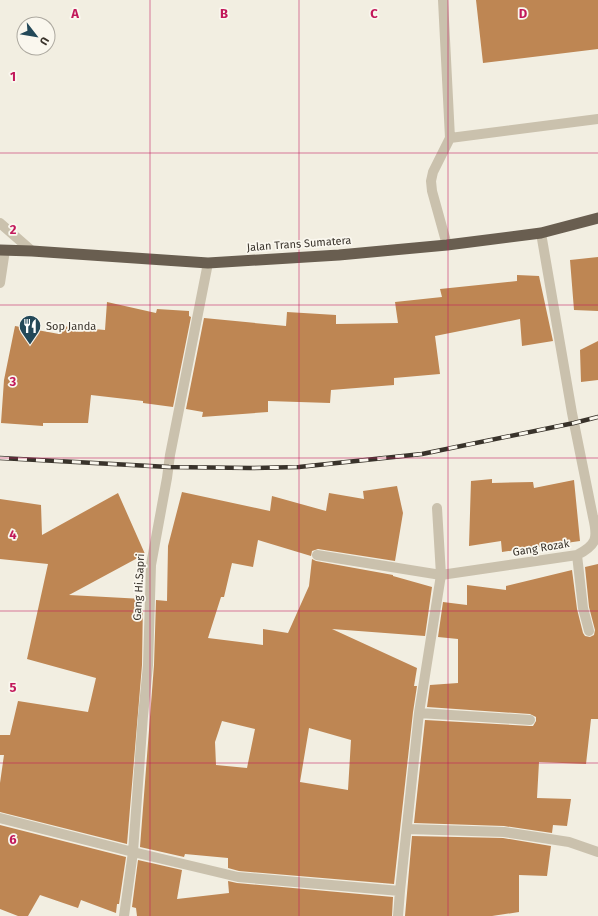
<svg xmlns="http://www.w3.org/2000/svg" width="598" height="916" font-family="'Fira Sans',sans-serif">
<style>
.building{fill:#be8653;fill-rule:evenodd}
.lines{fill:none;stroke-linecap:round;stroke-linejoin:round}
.service{stroke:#cac1ad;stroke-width:10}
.minor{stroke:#cac1ad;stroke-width:10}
.trunk{stroke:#695e50;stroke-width:11}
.rail-casing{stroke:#39332b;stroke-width:4.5}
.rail{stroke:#faf7ee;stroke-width:3;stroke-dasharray:9;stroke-linecap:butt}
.grid{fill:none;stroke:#c2185b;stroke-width:1;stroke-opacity:0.55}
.labels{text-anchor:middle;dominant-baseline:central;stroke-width:3.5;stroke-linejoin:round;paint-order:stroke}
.street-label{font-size:11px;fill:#39332b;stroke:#faf7ee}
.poi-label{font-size:11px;fill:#39332b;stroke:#faf7ee;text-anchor:start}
.grid-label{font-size:13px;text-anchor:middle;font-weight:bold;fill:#c2185b;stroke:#faf7ee;stroke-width:3.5;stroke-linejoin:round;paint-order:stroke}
</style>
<rect width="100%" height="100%" fill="#f2eee1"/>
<path class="building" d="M476,0H598V49L483,63Z
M598,257V311L574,310L570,260Z
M517,275L539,276L553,341L522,346L520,319L435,336L440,374L394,378V385L331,390L330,403L268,401V412L202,417L203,412L186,409L204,318L286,326L287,312L336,315V324L398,323L395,302L442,297L440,289L517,281Z
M107,302L156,313L157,309L189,311V316L191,317L173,407L143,403V401L91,395L88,423H43V426L1,423L4,380L15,326L59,334L60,326L105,330Z
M598,341V380L581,382L580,350Z
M492,479V483L533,482L534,488L574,480L580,541L502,552L501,541L469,546L471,481Z
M397,486L403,513L395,561L318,549L312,551L311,556L258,540L253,567L232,563L224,597H221L208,638L263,645V629L288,633L309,586L312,559L316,561L393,575V576L432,587L425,636L332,629L417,668L414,686H417L413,712L394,884L239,871L228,868V858L185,854L184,857L140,847L154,665L156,600L167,601L168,546L182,492L270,511L272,496L326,511L329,493L364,499L363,491ZM222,721L255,729L247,768L216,765L215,742ZM309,728L351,740L348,790L300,782Z
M118,493L145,554L69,595L143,599L142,665L127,844L0,812V783L4,755H0V735H10L18,701L88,712L96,678L27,659L48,564L0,559V499L41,505L42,535Z
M598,564V719H591L586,764L539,762L537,798L571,799L567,826L553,825L552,833L504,826L414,823L425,720L530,726H533L536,721V717L530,714L427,707L430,685L458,683V639L438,637L443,602L467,605V585L506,590V586L572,570L577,609L583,633L585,636L590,637L594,635L595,630L589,607L585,567Z
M0,825L126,857L119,904H117L116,913L81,900L78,908L40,895L28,916H18L0,909Z
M412,836L503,838L551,846L547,876L519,875V912L492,916H405Z
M138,860L182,870L177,899L229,893L228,881L237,883L393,897L392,916H137L136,908L132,907Z"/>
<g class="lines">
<path class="service" d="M443,0L450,138L433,172L431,181L432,191L447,245
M450,138L598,119
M0,223L32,251"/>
<path class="minor" d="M0,283L5,250
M317,555L441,575L577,555C597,545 598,538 593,517L572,413L541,233
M577,555L583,608L589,631
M419,713L530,720
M0,818L133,852L238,877L400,891
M407,829L504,832L569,842L598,852
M124,916L133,852L143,716L148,665L151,565L167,478L170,455L208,263
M398,916L400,891L419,713L441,575L437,508"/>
<path class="trunk" d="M0,250L32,251L208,263L339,255L447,245L541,233L598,218"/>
<g class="rail-casing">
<path id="rail" d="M0,458L169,467L250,468L299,467L422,454L574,423L598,417"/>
</g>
<use href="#rail" class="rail"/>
</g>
<path class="grid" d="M150,0V916M299,0V916M448,0V916M0,153H598M0,305H598M0,458H598M0,611H598M0,763H598"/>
<defs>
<g id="restaurant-pin" transform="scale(1.15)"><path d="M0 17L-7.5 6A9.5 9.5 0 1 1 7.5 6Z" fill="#234858" stroke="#faf7ee"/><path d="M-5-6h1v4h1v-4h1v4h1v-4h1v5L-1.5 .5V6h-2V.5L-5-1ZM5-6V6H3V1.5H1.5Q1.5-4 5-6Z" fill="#fff"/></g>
</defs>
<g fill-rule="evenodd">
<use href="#restaurant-pin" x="30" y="326"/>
</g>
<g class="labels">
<g class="street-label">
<text transform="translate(299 244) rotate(-4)">Jalan Trans Sumatera</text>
<text transform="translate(541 548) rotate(-9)">Gang Rozak</text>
<text transform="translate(139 587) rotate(-87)">Gang Hi.Sapri</text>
</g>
<g class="poi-label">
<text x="46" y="326">Sop Janda</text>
</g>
</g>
<g class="grid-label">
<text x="75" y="18">A</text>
<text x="224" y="18">B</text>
<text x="374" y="18">C</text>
<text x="523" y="18">D</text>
<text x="13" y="81">1</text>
<text x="13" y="234">2</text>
<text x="13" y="386">3</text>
<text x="13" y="539">4</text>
<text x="13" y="692">5</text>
<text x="13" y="844">6</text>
</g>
<g transform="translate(36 36) rotate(121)"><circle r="19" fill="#faf7ee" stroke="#ada9a0"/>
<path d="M0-3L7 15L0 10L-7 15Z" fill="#234858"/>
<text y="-6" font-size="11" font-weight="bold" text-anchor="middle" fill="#39332b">U</text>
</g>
</svg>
